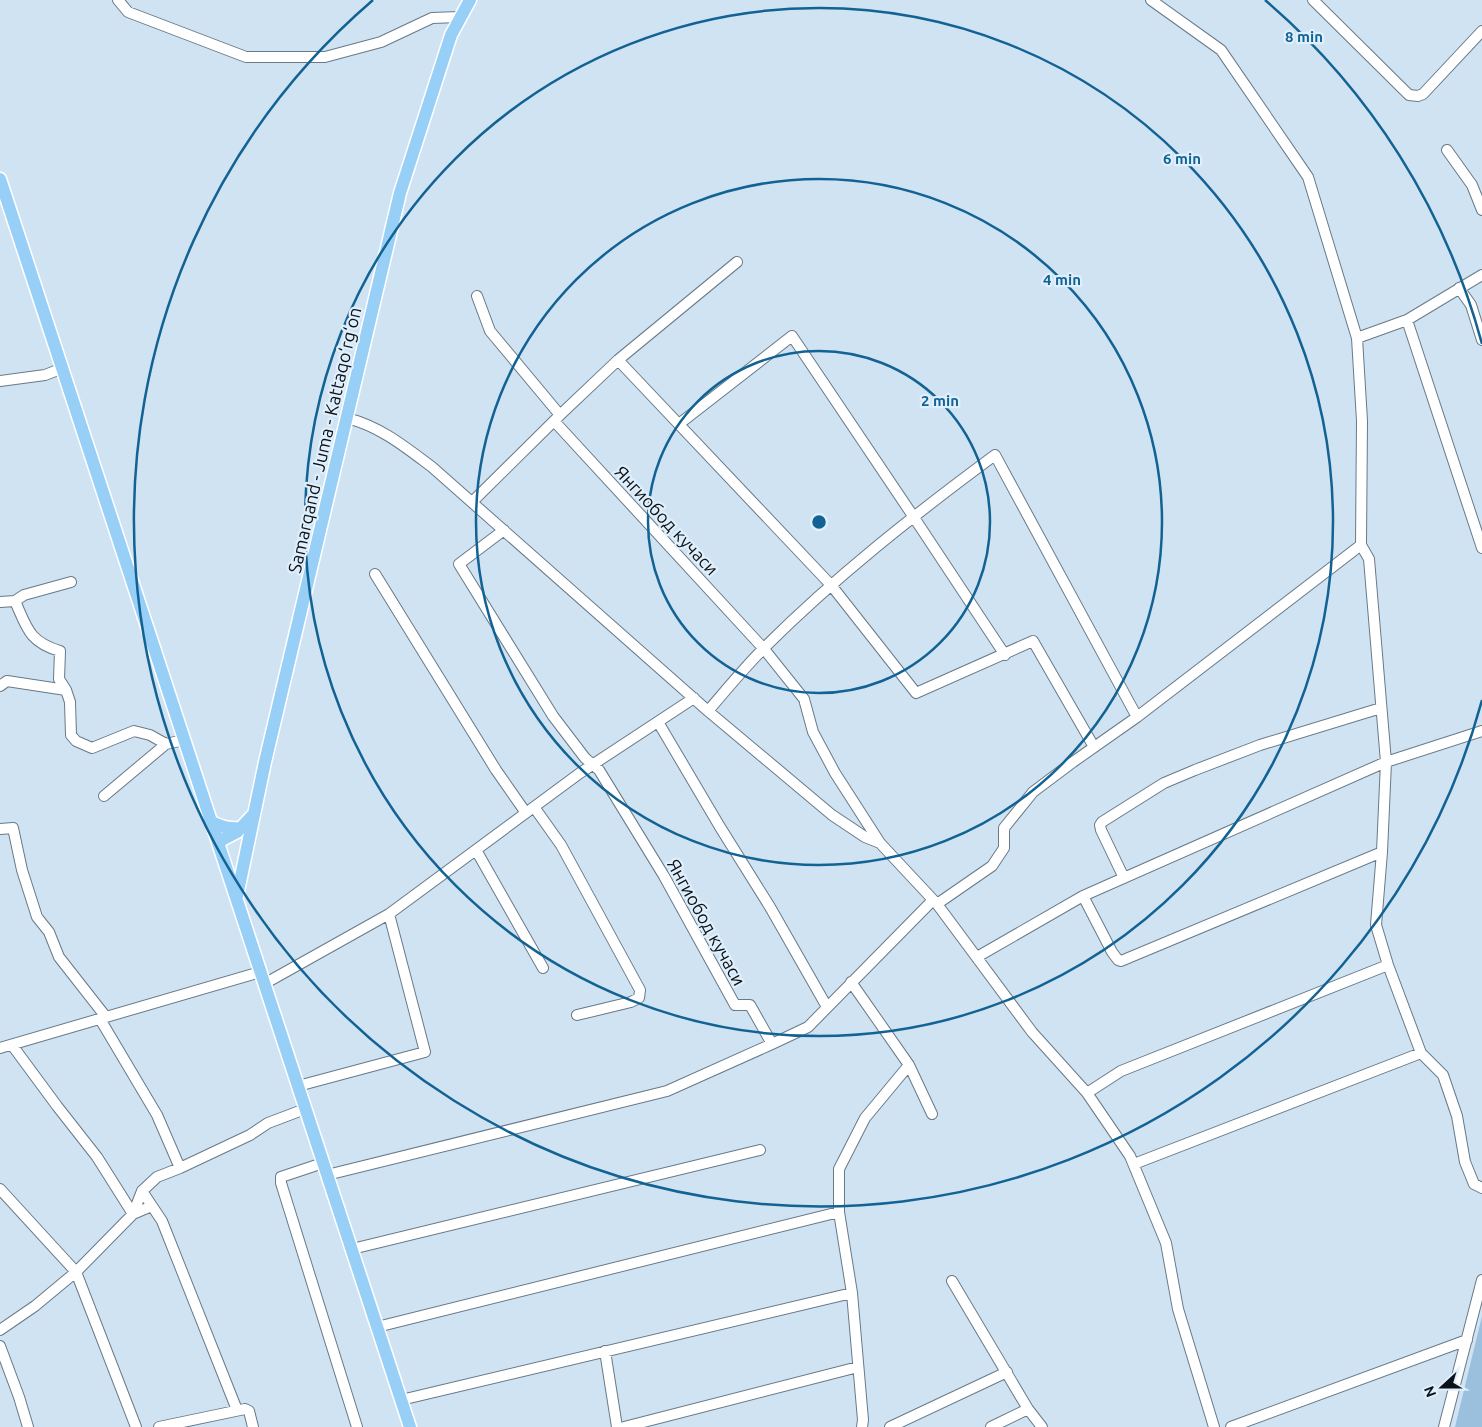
<svg xmlns="http://www.w3.org/2000/svg" width="1482" height="1427" font-family="Ubuntu,sans-serif">
<style>
.green{fill:#9bc0dd}
.lines{fill:none;stroke-linecap:round;stroke-linejoin:round}
.minor-casing{stroke:#687988;stroke-width:12}
.major-casing{stroke:#fff;stroke-width:15}
.minor{stroke:#fff;stroke-width:10}
.major{stroke:#97cff7;stroke-width:12}
.ring{fill:none;stroke:#126294;stroke-width:2.5}
.labels{text-anchor:middle;dominant-baseline:central;stroke-width:4.5;stroke-linejoin:round;paint-order:stroke}
.street-label{font-size:18px;fill:#0c1318;stroke:#e0effc}
.centre{fill:#126294;stroke:#e0effc;stroke-width:2.5}
.ring-label{font-size:15px;text-anchor:middle;font-weight:bold;fill:#126294;stroke:#e0effc;stroke-width:4.5;stroke-linejoin:round;paint-order:stroke}
</style>
<rect width="100%" height="100%" fill="#d0e3f2"/>
<path class="green" d="M1482,1316V1427H1455Z"/>
<g class="lines">
<g class="minor-casing">
<path id="minor" d="M118,0L128,12L246,57H325L381,42L432,18L459,17
M1151,0L1221,50L1308,177L1357,338L1362,421L1361,545L1369,559L1386,762L1382,852L1376,925L1388,965L1421,1053L1443,1075L1457,1116L1465,1162L1474,1184L1482,1188
M1313,0L1409,95L1418,96L1423,94L1482,31
M1447,150L1472,185L1482,210
M1459,288L1471,305L1482,340
M477,296L490,331L560,415
M1407,320L1482,548
M1357,338L1407,320L1482,275
M618,360L831,585L916,693L1033,641L1094,747
M0,381L45,375L63,368
M347,418C381,427 404,446 432,467L708,711L832,815L865,837L880,843L937,904L1032,1032L1087,1093L1130,1156L1166,1243L1178,1309L1214,1427
M554,421L764,649L804,699L813,732L835,773L880,843
M679,424L792,336L913,516L1005,655
M472,502L560,415L618,360L737,262
M504,530L459,564L553,716L585,758L599,770L664,876L735,1005H750L772,1044
M375,574L496,770L526,813
M15,601L24,595L71,582
M0,602L15,601C27,628 29,642 60,651L59,679L66,690L70,702L71,735L76,741L92,748L134,731L150,735L166,744
M0,686L7,681L66,690
M708,711C726,690 744,668 764,648C835,577 914,515 995,455L1137,717L1073,762L1033,792L1004,828V848L992,866L937,904
M1137,717L1361,545
M658,722L720,827L770,907L827,1007
M104,796L166,744L184,740
M534,807L561,845L640,990L639,998L631,1002L577,1015
M0,829L13,828L22,870L37,917L49,932L59,957L106,1017
M476,850L543,968
M1124,878L1101,830L1100,825L1102,822L1164,783L1195,770L1260,745L1381,708
M1083,896L1112,952L1118,960L1121,961L1382,852
M977,957L1083,896L1386,762L1482,731
M851,982L909,1065L865,1118L839,1169V1212L852,1293L863,1420L862,1427
M264,984L389,914L580,773L694,698
M100,1019L157,1115L180,1168
M12,1045L57,1106L97,1157L133,1214L152,1206L142,1191
M0,1048L260,972
M909,1065L932,1114
M298,1086L425,1052L389,914
M1087,1093L1121,1071L1388,965
M323,1163L281,1177V1183L357,1427
M1134,1164L1421,1053
M327,1175L667,1091L772,1044L808,1027L933,900
M0,1189L76,1272L136,1427
M152,1206L162,1221L237,1410
M352,1249L760,1150
M952,1281L1028,1409L1042,1427
M377,1327L839,1212
M0,1330L35,1306L76,1272L133,1214L142,1191L157,1177L180,1168L250,1135L268,1123L305,1109
M0,1346L19,1397L28,1427
M605,1351L617,1427
M401,1400L852,1293
M159,1427L245,1409L249,1411L253,1427
M624,1427L858,1367
M890,1427L1007,1372
M991,1427L1028,1409
M1231,1427L1467,1340
M1444,1427L1482,1280"/>
</g>
<g class="major-casing">
<path id="major" d="M0,179L410,1427
M210,821C221,827 229,829 241,828
M218,842L237,832L252,816
M237,896L265,762L400,193L451,35L470,0"/>
</g>
<use href="#minor" class="minor"/>
<use href="#major" class="major"/>
</g>
<g class="ring">
<circle cx="819" cy="522" r="171"/>
<circle cx="819" cy="522" r="343"/>
<circle cx="819" cy="522" r="514"/>
<path d="M1482 700A686 686 0 1 1 373 0M1265 0A686 686 0 0 1 1482 344"/>
</g>
<g class="labels">
<g class="street-label">
<text transform="translate(324 440) rotate(-77)">Samarqand - Juma - Kattaqo‘rg‘on</text>
<text transform="translate(667 520) rotate(47)">Янгиобод кучаси</text>
<text transform="translate(707 922) rotate(61)">Янгиобод кучаси</text>
</g>
</g>
<circle cx="819" cy="522" r="8" class="centre"/>
<g class="ring-label">
<text x="1304" y="42">8 min</text>
<text x="1182" y="164">6 min</text>
<text x="1062" y="285">4 min</text>
<text x="940" y="406">2 min</text>
</g>
<g transform="translate(1442 1387) rotate(249)" stroke="#e0effc" stroke-width="4" paint-order="stroke">
<path d="M0-4L9 19L0 12L-9 19Z" fill="#0c1318"/>
<text y="-8" font-size="14" font-weight="bold" text-anchor="middle" fill="#0c1318">N</text>
</g>
</svg>
